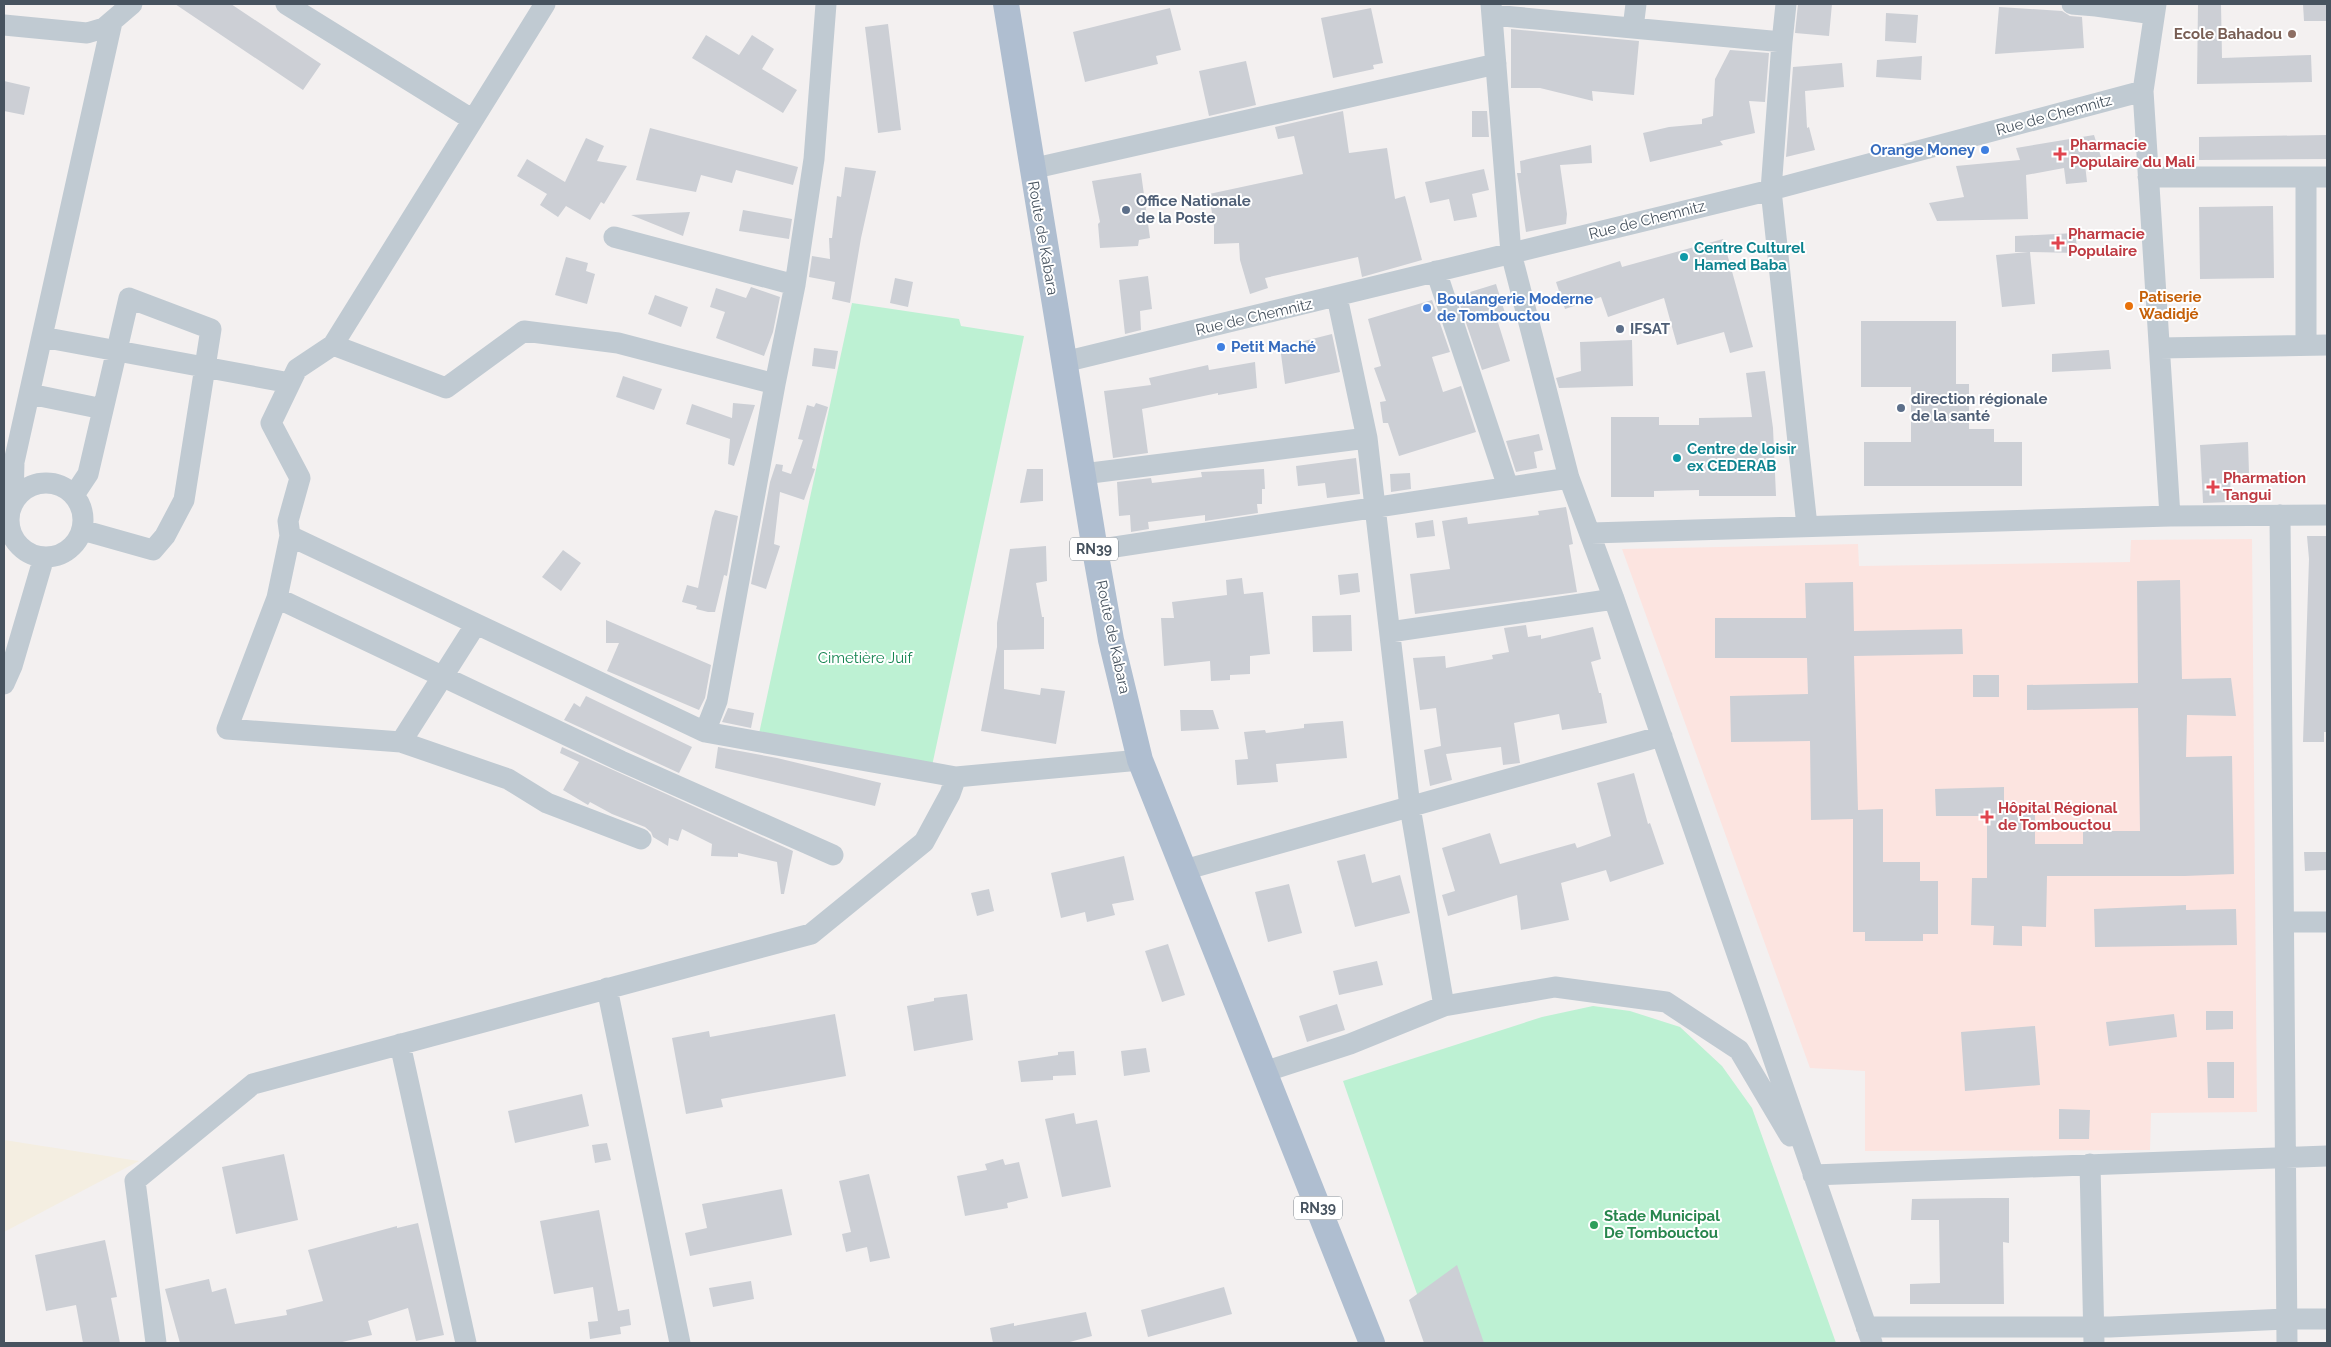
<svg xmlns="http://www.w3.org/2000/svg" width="2331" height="1347" font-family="Raleway,sans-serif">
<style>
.medical{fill:#fce4e0}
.green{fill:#bdf1d3}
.sand{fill:#f4eee1}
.building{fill:#cccfd5}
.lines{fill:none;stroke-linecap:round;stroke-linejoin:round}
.minor{stroke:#c0cad2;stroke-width:21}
.major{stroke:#afbed0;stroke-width:26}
.education-dot{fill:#8d6e63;stroke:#fff;stroke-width:2}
.shop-dot{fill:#3f7fe0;stroke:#fff;stroke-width:2}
.health-dot{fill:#e0444e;stroke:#fff;stroke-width:2}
.service-dot{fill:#5c6f8a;stroke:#fff;stroke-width:2}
.culture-dot{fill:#0f9aa8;stroke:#fff;stroke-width:2}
.food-dot{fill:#e8710a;stroke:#fff;stroke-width:2}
.leisure-dot{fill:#2e9e5b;stroke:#fff;stroke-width:2}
.labels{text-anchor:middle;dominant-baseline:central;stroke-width:4;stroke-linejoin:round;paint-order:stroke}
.shield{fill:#fff;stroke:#7e878f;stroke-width:1}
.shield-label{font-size:14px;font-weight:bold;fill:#47535f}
.education-label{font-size:15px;font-weight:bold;fill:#785e54;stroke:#fff;text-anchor:end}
.street-label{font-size:15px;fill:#47535f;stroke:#fff}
.health-label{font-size:15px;font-weight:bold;fill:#be3a42;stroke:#fff;text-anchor:start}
.shop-label{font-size:15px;font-weight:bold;fill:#366cbe;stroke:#fff;text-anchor:start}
.service-label{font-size:15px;font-weight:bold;fill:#4e5e75;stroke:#fff;text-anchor:start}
.culture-label{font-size:15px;font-weight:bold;fill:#0d838f;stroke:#fff;text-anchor:start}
.food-label{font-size:15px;font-weight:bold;fill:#c56008;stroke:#fff;text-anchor:start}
.park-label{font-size:15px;fill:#138450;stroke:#fff}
.leisure-label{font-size:15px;font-weight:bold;fill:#27864d;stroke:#fff;text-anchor:start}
</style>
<rect width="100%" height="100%" fill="#f3f0f0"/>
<path class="medical" d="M2252,539L2257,1112L2151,1113L2150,1150L1865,1151V1071L1810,1068L1622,549L1858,544L1859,566L2130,562L2131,540Z"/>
<path class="green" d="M852,303L959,319L961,326L1024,336L929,780L757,743Z
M1593,1006L1630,1011L1680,1027L1722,1066L1752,1108L1836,1343H1434L1343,1081L1542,1017Z"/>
<path class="sand" d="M4,1140L139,1161L4,1232Z"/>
<path class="building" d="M175,4H231L321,64L303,90Z
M1798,4H1832L1829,36L1795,33Z
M2198,4H2221L2222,58L2311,55L2312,82L2197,84Z
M2303,4H2327V21H2304Z
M1999,7L2062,11L2070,16L2082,17L2084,48L1995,54Z
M1170,8L1181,50L1156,56L1158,64L1085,82L1073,32Z
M1371,8L1383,63L1373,65L1374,69L1333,78L1321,18Z
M1886,13L1918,15L1916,43L1885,41Z
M888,24L901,130L878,133L865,27Z
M1511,29L1639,41L1634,95L1592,91L1593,101L1540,88H1511Z
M706,35L739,55L752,35L774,49L762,69L797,90L783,113L692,58Z
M1730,50L1769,53L1765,102L1749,101L1755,133L1720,141L1723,145L1650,162L1643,133L1669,127L1702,124V119L1713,116L1715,79Z
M1922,56L1921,80L1876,77L1877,60Z
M1246,61L1256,105L1209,116L1199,71Z
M1842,63L1844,87L1805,91L1807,128L1809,127L1815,150L1786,157L1793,67Z
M4,81L30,87L24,115L4,111Z
M1343,111L1349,153L1387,148L1395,199L1405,196L1422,260L1362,277L1358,257L1265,278L1268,288L1250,294L1240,260L1239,243L1214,244V226L1209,194L1303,174L1294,136L1278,139L1275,127Z
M1472,111H1487L1489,137H1472Z
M650,128L798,167L793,185L736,170L732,183L701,175L696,192L636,180Z
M2094,135L2102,160L2085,164L2087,182L2066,184L2064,168L2026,175L2028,219L1937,221L1929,203L1964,197L1956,166L2020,160L2016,148Z
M2327,135V159L2199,160V137Z
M586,138L604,146L597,161L627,166L604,204L601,202L590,220L566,206L558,217L540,205L547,194L517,176L527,159L565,182Z
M1591,145L1592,163L1560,165L1567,214L1566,224L1526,232L1517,173H1521L1520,161Z
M845,167L876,171L861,238L850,303L832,299L835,282L809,277L812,256L830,259L829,238H832L837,196L841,197Z
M1484,169L1489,190L1472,194L1477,217L1454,221L1449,199L1430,203L1425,182Z
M1141,173L1150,238L1139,240L1138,246L1100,248L1098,224L1100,222L1092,181Z
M2273,206L2274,278L2200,279L2199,207Z
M743,210L792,219L789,239L739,231Z
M690,212L683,236L631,215Z
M2075,233L2078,253L2030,252L2035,304L2002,307L1996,255L2028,252H2015V236Z
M1723,239L1753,347L1730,353L1724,332L1677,345L1664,298L1608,317L1601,297L1565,309L1556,282L1620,261L1622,267Z
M566,257L588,263L586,271L595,274L587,304L555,295Z
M1148,276L1152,309L1140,311L1141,330L1125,334L1119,280Z
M895,278L913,282L908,307L890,303Z
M1496,284L1505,313L1496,316L1510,361L1482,370L1457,296Z
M751,287L780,297L773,332L764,356L716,338L725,312L710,307L716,288L746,298Z
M655,295L688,307L681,327L648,314Z
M1432,300L1450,352L1432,357L1443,392L1461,386L1476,432L1399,456L1388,423H1383L1380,402L1386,401L1374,368L1381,366L1368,319Z
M1861,321H1956V384H1969V429H1994V442H2022V486H1864V442H1911V387H1861Z
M1332,334L1340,372L1285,384L1280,347Z
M1632,340L1633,386L1559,388L1556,378L1581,371L1580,342Z
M814,348L838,351L835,369L812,366Z
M2109,350L2111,369L2052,372V354Z
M1255,362L1257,388L1218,395V393L1142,409L1148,453L1113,458L1104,391L1151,385L1149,378L1208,365L1209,370Z
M1765,371L1773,428L1776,496H1699V490L1654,491V497H1611V417H1659V425H1699V418L1752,417L1746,373Z
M623,376L662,389L654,410L616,397Z
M733,403L755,405L734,466L728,464L730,439L686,424L692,404L732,418Z
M816,403L828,407L812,468L815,469L804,500L780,492L774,544L780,546L766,589L751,584L770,482L776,464L783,465L782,471L791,474L803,440L798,439L807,405L814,407Z
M1539,434L1543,450L1534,452L1537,468L1516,472L1506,441Z
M2248,442L2249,473L2230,474L2231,502L2203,503L2200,445Z
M1356,458L1360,494L1327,498L1325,483L1298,486L1296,466Z
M1027,469H1043V501L1020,503Z
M1264,469L1265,489H1262V504H1257L1258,513L1205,521V515L1148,522L1149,529L1131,532L1130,515L1119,516L1117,482L1151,478L1152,483L1202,477L1201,472Z
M1410,473L1411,489L1391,492L1390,474Z
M1566,507L1573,544L1569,545L1577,592L1415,614L1410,574L1450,569L1442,521L1467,517L1468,524L1539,515L1538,511Z
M715,510L738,516L727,576L724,575L715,612H708L696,609L697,606L682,602L687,585L698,588L712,518Z
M1433,520L1435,536L1417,538L1415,523Z
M2307,536H2327V732H2324V742H2303L2309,559Z
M1046,546L1047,581L1036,583L1042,617H1044V649L1004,650V689L1040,695L1041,688L1065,691L1056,744L981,731L997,647V623L1010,549Z
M563,550L581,563L561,591L542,577Z
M1358,573L1360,592L1340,595L1338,575Z
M1242,578L1244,594L1263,592L1270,654L1250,656V674L1230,675V680L1211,681L1210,661L1164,666L1161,618H1174L1172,602L1227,595L1226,580Z
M2180,580L2182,679L2231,678L2236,716L2187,715L2186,757L2232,756L2234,874L2185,876H2047L2046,927L2022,926V946L1993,945L1994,926L1971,925L1972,878H1987V816H1936L1935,789L2004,787V806L2035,807V844H2083V831H2140L2138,708L2027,710V685L2138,683L2137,581Z
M1853,582L1854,631L1962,629L1963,654L1854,656L1858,810L1883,809V862H1920V881H1938V934H1923V941H1865V932H1853V819L1811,820L1810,741L1731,742L1730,696L1808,694L1807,658H1715V618H1806L1805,583Z
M1351,615L1352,651L1313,652L1312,616Z
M606,620L711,665L705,698L699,710L607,671L619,643H606Z
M1526,625L1528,637L1541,635V639L1593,627L1601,659L1591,662L1599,693H1601L1607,723L1562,730L1559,714L1514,723L1520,763L1503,765L1501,747L1446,754L1452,780L1430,786L1424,750L1441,746L1436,708L1420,710L1413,658L1445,656L1446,668L1493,659L1492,655L1509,652L1504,628Z
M1973,675H1999V697H1973Z
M586,696L692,747L679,773L564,720L574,703L580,707Z
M728,708L754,713L751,728L722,722Z
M1180,710H1213L1219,729L1181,731Z
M1343,721L1347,758L1276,764L1278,782L1237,785L1235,760L1248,759L1244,732L1265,730L1266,733L1304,728V724Z
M562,747L793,851L784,894H781L777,862L738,853V857L711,856L712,844L682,829L678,841L669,838L668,846L653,837L651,832L645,827L612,814L590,802L588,805L563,790L579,762L560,753Z
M718,747L777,758L881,783L875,806L715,768Z
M1634,773L1648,824L1650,823L1664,864L1610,882L1606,870L1561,883L1569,920L1521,930L1517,895L1448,916L1442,895L1455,891L1442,848L1490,833L1500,864L1575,843L1577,848L1611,836L1597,783Z
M2304,852H2327V870L2305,871Z
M1365,854L1372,883L1400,875L1410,913L1355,927L1337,861Z
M1124,856L1134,900L1112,904L1115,915L1087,922L1085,912L1061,918L1051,873Z
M1289,884L1302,933L1268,942L1255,892Z
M989,889L994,911L977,916L971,893Z
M2186,905V910L2236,909L2237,945L2095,947L2094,909Z
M1168,944L1185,995L1162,1002L1145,951Z
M1377,961L1383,985L1339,995L1333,971Z
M967,994L973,1040L914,1051L907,1006L934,1001V998Z
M1337,1004L1345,1030L1307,1042L1299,1016Z
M2206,1011H2233V1029L2206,1030Z
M835,1014L846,1076L721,1099L723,1107L686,1114L672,1038L709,1031L710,1037Z
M2174,1014L2177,1037L2109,1046L2106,1022Z
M2035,1026L2040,1085L1965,1091L1961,1032Z
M1146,1048L1150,1072L1124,1076L1121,1051Z
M1074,1051L1076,1075L1053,1076V1080L1021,1082L1018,1061L1058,1055V1052Z
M2207,1062H2234V1098H2208Z
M582,1094L589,1126L515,1143L508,1111Z
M2059,1109L2090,1110L2089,1139H2059Z
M1074,1113L1076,1124L1097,1120L1111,1187L1062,1197L1045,1119Z
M607,1143L611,1160L595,1163L592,1145Z
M284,1154L298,1220L236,1234L222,1167Z
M1003,1159L1005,1165L1019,1162L1028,1198L1007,1203L1008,1208L965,1216L957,1176L987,1170L985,1164Z
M869,1174L890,1258L870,1262L867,1247L846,1252L842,1234L851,1232L839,1181Z
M782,1189L792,1235L690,1256L685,1233L707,1228L702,1204Z
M1983,1198H2009V1243L2003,1242L2004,1304H1910V1284L1940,1283L1939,1220H1911L1912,1199Z
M599,1210L618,1311L629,1309L631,1325L620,1327L621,1334L590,1339L588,1322L598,1321L593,1287L554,1294L540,1221Z
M418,1223L444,1335L416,1341L408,1308L368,1321L372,1335L338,1343H180L165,1289L209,1279L212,1292L226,1288L235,1324L287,1315L286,1310L323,1301L308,1250L397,1226V1228Z
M105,1240L117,1297L111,1298L120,1343H83L76,1305L46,1311L35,1255Z
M1457,1265L1484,1343H1424L1409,1300Z
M751,1281L754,1299L713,1307L709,1288Z
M1224,1287L1232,1314L1148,1337L1141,1310Z
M1086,1312L1092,1336L1066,1343H993L990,1328L1014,1323V1326Z"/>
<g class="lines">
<path class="minor" d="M286,4L473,120
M545,4L333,345L297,369L271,423L300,478L288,521L290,536L705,732L717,701L775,384L795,285L814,159L826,4
M1491,4L1511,253L1569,478L1614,599L1872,1343
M2072,4L2096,6
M2096,4V6L2154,14
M2156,4L2143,91L2170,516
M1492,15L1782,42L1771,190L1807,526
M4,25L87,33L104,28L132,4
M1633,28L1636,4
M1782,42L1786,4
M1031,169L1496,64
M2148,177H2327
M2306,177V345
M614,237L795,285
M1436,271L1508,487
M1337,297L1367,438L1410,807L1444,1006
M42,337L290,383
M333,345L446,388L524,331L618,343L775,384
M2160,348L2327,345
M1064,362L1771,190L2143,91
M30,394L103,409
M1083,474L1367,438
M9 520a37 37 0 1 1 74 0a37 37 0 1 1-74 0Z
M74,495L88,474L129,298L211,329L184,500L165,536L153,550L82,530
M13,502L14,462L112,22
M2280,515L2287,1343
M1591,533L2170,516L2327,515
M290,536L277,598L227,729L401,742L508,779L547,803L641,839
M1095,550L1569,478
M277,598L621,761L833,855
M1390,632L1614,599
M4,684L12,666L44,557
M705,732L956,777
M401,742L476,624
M1184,870L1662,736
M2284,922H2327
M607,988L680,1343
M400,1044L466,1343
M1264,1072L1350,1044L1444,1006L1555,987L1666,1002L1739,1050L1790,1136
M2090,1164L2094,1343
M1813,1175L2327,1156
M1866,1327H2110L2286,1319H2327
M156,1343L135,1181L253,1084L811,934L924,842L950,794L956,777L1140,760"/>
<path class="major" d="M1006,4L1095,550L1111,640L1140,760L1372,1343"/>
</g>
<circle class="education-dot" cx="2292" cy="34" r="5"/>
<g class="shop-dot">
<circle cx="1985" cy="150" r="5"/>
<circle cx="1427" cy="308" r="5"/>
<circle cx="1221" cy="347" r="5"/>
</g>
<g class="health-dot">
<path d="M2057.5 146.5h5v5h5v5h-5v5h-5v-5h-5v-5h5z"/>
<path d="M2055.5 235.5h5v5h5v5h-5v5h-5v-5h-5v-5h5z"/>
<path d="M2210.5 479.5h5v5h5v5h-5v5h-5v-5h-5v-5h5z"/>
<path d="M1984.5 809.5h5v5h5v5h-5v5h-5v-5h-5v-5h5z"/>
</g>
<g class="service-dot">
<circle cx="1126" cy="210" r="5"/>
<circle cx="1620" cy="329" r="5"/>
<circle cx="1901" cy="408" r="5"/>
</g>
<g class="culture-dot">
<circle cx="1684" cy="257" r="5"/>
<circle cx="1677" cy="458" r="5"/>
</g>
<circle class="food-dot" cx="2129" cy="306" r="5"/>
<circle class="leisure-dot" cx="1594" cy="1225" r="5"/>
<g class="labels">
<g class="shield">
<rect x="1070" y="537.5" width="48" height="23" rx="4"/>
<rect x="1294" y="1196.5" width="48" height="23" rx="4"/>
</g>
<g class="shield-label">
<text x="1094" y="549">RN39</text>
<text x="1318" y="1208">RN39</text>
</g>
<g class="education-label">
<text x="2282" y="34">Ecole Bahadou</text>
</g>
<g class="street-label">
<text transform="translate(2054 115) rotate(-15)">Rue de Chemnitz</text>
<text transform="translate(1647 220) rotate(-14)">Rue de Chemnitz</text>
<text transform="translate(1043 238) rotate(80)">Route de Kabara</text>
<text transform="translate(1254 317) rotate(-13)">Rue de Chemnitz</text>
<text transform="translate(1113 637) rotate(78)">Route de Kabara</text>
</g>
<g class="health-label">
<text x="2070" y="145">Pharmacie<tspan x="2070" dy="17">Populaire du Mali</tspan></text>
<text x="2068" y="234">Pharmacie<tspan x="2068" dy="17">Populaire</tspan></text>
<text x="2223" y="478">Pharmation<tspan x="2223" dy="17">Tangui</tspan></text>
<text x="1998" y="808">Hôpital Régional<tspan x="1998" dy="17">de Tombouctou</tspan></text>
</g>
<g class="shop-label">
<text x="1975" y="150" text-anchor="end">Orange Money</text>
<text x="1437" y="299">Boulangerie Moderne<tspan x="1437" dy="17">de Tombouctou</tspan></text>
<text x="1231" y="347">Petit Maché</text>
</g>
<g class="service-label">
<text x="1136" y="201">Office Nationale<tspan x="1136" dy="17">de la Poste</tspan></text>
<text x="1630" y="329">IFSAT</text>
<text x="1911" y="399">direction régionale<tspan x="1911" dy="17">de la santé</tspan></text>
</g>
<g class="culture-label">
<text x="1694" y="248">Centre Culturel<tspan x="1694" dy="17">Hamed Baba</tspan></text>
<text x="1687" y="449">Centre de loisir<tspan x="1687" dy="17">ex CEDERAB</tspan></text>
</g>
<g class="food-label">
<text x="2139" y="297">Patiserie<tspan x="2139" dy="17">Wadidjé</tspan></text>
</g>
<g class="park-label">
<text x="865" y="658">Cimetière Juif</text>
</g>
<g class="leisure-label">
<text x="1604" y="1216">Stade Municipal<tspan x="1604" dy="17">De Tombouctou</tspan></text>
</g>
</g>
<rect width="2331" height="1347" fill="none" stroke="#47535f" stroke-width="10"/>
</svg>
